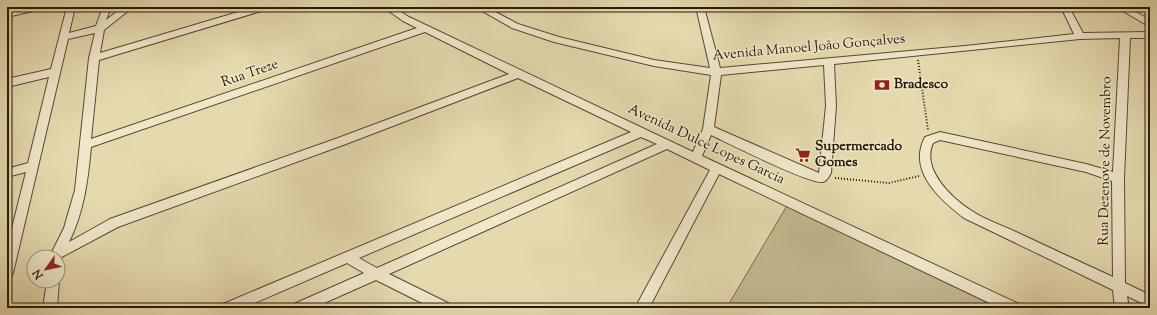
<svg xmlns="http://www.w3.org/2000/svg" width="1157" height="315" font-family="'Sorts Mill Goudy',serif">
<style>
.green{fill:#c5b992;stroke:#76694c}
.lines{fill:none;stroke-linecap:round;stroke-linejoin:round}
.minor-casing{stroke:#564931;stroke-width:2}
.path{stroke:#271907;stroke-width:2;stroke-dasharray:1 2;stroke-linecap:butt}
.minor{fill:#eee7ca;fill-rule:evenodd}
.labels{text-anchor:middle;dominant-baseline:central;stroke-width:3;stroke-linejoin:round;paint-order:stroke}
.street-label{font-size:14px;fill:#271907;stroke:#eee7ca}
.poi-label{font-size:14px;font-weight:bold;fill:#271907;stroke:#eee7ca;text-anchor:start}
</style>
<rect width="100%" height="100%" fill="#e5daae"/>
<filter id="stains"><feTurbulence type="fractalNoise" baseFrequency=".005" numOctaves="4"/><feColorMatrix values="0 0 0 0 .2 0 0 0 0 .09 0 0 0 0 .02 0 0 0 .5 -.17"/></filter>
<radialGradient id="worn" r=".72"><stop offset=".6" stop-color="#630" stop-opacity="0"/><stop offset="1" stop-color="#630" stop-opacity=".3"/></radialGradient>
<path class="green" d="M788,204L1001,308L727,307Z"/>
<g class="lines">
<g class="minor-casing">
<path id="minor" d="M26,7H43L42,9L7,17V11Z
M67,7H75L69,33L96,26L103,7H111L106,20L123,7H133L104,30L100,53L255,7H269L268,9L99,60L91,139L417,28L403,21L383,7H393L409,17L693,152L703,129L711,75L654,66L554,42L512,28L475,7H486L518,24L559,37L654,60L710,68L696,7H704L720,68L965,46L1074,34L1061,7H1069L1083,33L1150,32V38H1130L1124,178L1125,283L1150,295V307L1127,296L1129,308H1115L1113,290L964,218C940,199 907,171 925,137L940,132L1086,164L1113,172L1120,38L1080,39L834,64L836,106L831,173C829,176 827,181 823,182C811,185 728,143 711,135L702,156L1019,304L1021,308H1000L719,174L649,308H635L710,170L667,149L389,274L450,304L452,308H432L376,280L313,308H292L294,304L364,273L347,263L243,308H221L223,304L631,132L518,78L346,144L118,227L58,259V257H52L51,254L64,228L75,190L89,58L95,33L68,39L13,273L11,277L7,279V248L26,172L7,177V169L28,163L49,77L7,87V79L51,69ZM425,32L509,74L338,138L110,219L69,242C84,212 88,180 91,147ZM824,65L826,106L819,173L714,127L721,75ZM641,137L657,144L377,268L359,258ZM940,140L1086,172L1112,181L1113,277C1080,262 1048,247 1016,232C1002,225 985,220 972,211C951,198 921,169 933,143Z
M1116,7H1127L1150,20V27Z
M58,278L59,281L57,308H43L47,281H58Z"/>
</g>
<path class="path" d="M918,60L928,130
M835,178L889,183L919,176"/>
<use href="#minor" class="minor"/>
</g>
<defs>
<g id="bank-bare" transform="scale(1.2)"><path d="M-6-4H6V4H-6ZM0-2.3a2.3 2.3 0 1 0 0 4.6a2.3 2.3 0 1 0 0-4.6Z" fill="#8f2418" stroke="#eee7ca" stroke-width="2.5" paint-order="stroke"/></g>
<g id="supermarket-bare" transform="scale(1.2)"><path d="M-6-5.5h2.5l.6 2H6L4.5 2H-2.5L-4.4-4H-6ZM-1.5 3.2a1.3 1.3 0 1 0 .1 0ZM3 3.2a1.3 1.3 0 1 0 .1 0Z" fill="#8f2418" stroke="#eee7ca" stroke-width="2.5" paint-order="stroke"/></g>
</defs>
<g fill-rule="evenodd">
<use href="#bank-bare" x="882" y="85"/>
<use href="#supermarket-bare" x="803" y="155"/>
</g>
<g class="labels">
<g class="street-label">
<text transform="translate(809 48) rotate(-5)">Avenida Manoel João Gonçalves</text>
<text transform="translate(250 74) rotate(-19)">Rua Treze</text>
<text transform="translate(706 145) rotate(25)">Avenida Dulce Lopes Garcia</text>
<text transform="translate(1106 161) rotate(-89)">Rua Dezenove de Novembro</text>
</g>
<g class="poi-label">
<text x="894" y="85">Bradesco</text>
<text x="815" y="147">Supermercado<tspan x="815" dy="16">Gomes</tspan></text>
</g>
</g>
<rect width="1157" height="315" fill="none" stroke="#e5daae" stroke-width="24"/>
<rect x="8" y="8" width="1141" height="299" fill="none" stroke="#271907" stroke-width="2"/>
<rect x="12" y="12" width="1133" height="291" fill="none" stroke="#271907"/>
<g transform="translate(46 269) rotate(237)"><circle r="19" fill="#eee7ca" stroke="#9e957c"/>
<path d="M0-3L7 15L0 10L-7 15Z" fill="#8f2418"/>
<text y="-6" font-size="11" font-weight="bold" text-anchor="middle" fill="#271907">N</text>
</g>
<rect width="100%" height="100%" filter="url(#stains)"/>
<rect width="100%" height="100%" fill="url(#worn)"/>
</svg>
